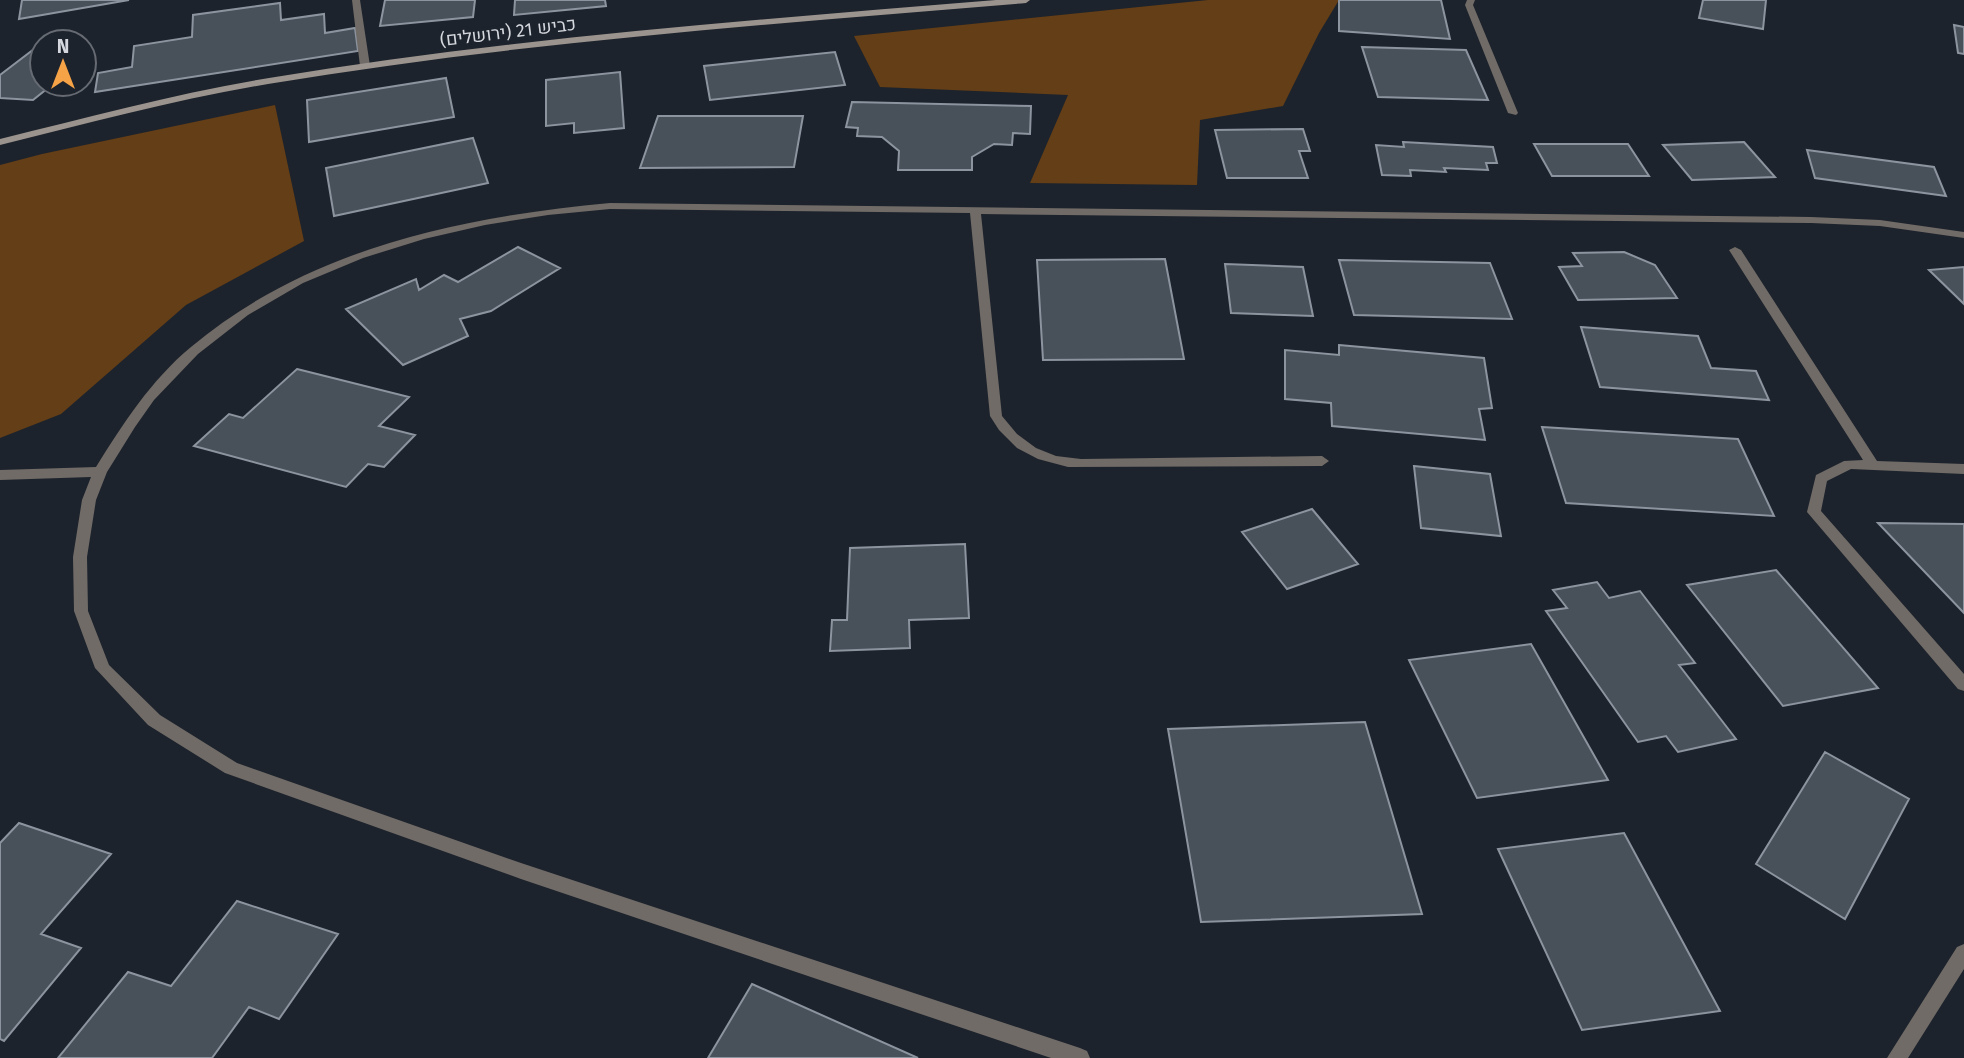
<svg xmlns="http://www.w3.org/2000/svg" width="1964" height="1058" font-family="'Fira Sans',Heebo,sans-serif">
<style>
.green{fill:#643e16}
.building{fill:#48505a;stroke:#8c949f;stroke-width:2}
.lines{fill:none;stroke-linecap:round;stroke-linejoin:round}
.lane{fill:#706b67;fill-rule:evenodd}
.street{fill:#706b67;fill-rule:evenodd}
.secondary{fill:#9b948e;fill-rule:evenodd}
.labels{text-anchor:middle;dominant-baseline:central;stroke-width:7;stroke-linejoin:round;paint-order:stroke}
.far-street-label{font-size:18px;fill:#d4d8de;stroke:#1d232c}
</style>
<rect width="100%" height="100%" fill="#1d232c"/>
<path class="green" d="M1208,0H1339L1319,33L1283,106L1200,120L1197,185L1030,183L1068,95L880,87L854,36Z
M275,105L304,241L186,305L61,414L0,438V165L42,154Z"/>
<path class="building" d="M22,0H129L19,19Z
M385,0H475L473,17L380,26Z
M515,0H605L606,6L514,15Z
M1339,0H1441L1450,39L1339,31Z
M1703,0H1766L1763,29L1699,18Z
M280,3L281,20L324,14L325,33L355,28L358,51L95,92L98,73L132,67L134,46L192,37L193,15Z
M1954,25L1964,27V54L1958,53Z
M38,46H42V84H53L33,100L0,98V75Z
M1362,47L1466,50L1488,100L1378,97Z
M835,52L845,85L710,100L704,66Z
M620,72L624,128L574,133V123L546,126V80Z
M446,78L454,117L309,142L307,100Z
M852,102L1031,106L1030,134L1013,133L1012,145L994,144L972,157V170H898L899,151L882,137L857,136L858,128L846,127Z
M658,116H803L794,167L640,168Z
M1303,129L1310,151H1299L1308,178H1227L1215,130Z
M473,138L488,183L334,216L326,168Z
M1403,142L1493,147L1497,163H1486L1488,170L1444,168L1446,172L1410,170L1411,176L1382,175L1376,145L1404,147Z
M1744,142L1775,177L1692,180L1663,145Z
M1534,144H1628L1649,176H1552Z
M1807,150L1934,167L1946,196L1815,178Z
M518,247L560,268L491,311L460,319L468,336L403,365L346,309L416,279L419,290L444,275L458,282Z
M1624,252L1655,265L1677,298L1578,300L1559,267L1582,266L1573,253Z
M1165,259L1184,359L1043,360L1037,260Z
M1339,260L1490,263L1512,319L1354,315Z
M1225,264L1303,267L1313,316L1231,313Z
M1964,267V304L1929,270Z
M1581,327L1698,336L1711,368L1756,371L1769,400L1600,387Z
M1339,345L1484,358L1492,408L1479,409L1485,440L1332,426L1331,403L1285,399V350L1339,355Z
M297,369L409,397L379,426L415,435L384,467L368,464L346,487L194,446L229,414L243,418Z
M1542,427L1738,439L1774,516L1566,503Z
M1414,466L1490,474L1501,536L1421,528Z
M1312,509L1358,564L1287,589L1242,532Z
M1878,523L1964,524V613Z
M965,544L969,618L909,620L910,648L830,651L832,620H847L850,548Z
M1776,570L1878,688L1783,706L1687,585Z
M1597,582L1609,598L1640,591L1695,663L1679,665L1736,739L1678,752L1666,736L1638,742L1546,611L1567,608L1553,590Z
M1531,644L1608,780L1477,798L1409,660Z
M1365,722L1422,914L1201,922L1168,729Z
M1825,752L1909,799L1845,919L1756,864Z
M19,823L111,854L41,934L81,948L4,1041L0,1039V843Z
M1624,833L1720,1011L1582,1030L1498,849Z
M237,901L338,934L279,1019L249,1007L212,1058H58L128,972L171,986Z
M752,984L918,1058H708Z"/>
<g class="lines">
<path class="lane" d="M352,0H360L370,66L365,69L360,66Z
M1735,247L1741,250L1877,461L1964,464V474L1851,469L1827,481L1821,511L1964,674V691L1958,689L1807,512L1816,475L1844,461L1863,460L1729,250Z"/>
<path class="street" d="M1467,0H1475L1473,5L1518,113L1516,115L1508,113L1465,5Z
M610,203L1811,217L1880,220L1964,232V238L1880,226L1811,223L981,214L1002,416L1017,434L1036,448L1056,456L1081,459L1322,456L1329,461L1322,466L1068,467L1038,459L1017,448L999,430L990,416L970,213L610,209L548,215L485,225L424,239L363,258L303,283L248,315L198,354L154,400L135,427L107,472L96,500L87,557L88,611L109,665L160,715L237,763L521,863L1080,1048L1087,1051L1090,1058H1051L521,879L225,773L148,725L95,668L74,611L73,557L82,500L91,477L0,480V470L96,467C123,424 151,380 191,347C309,248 461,217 610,203Z
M1964,944V969L1908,1058H1887L1957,947Z"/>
<path class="secondary" d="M996,0H1030L1026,3C773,24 519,42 268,84C178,99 89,123 0,145V139C89,117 178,93 269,78C509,38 753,20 996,0Z"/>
</g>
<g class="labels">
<g class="far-street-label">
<text transform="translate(508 32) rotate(-7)">כביש 21 (ירושלים)</text>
</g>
</g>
<g transform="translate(63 63)"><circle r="33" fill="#1d232c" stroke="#666b73" stroke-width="2"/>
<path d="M0-5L12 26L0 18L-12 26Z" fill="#f6a247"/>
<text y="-10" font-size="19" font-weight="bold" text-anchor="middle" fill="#d4d8de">N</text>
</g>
</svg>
